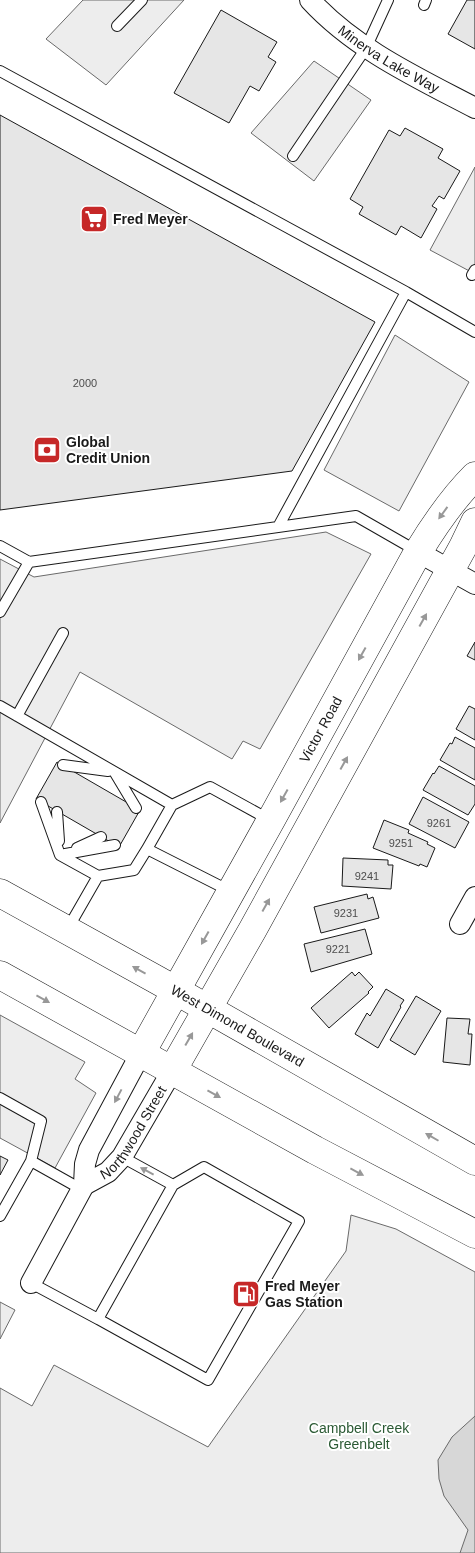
<svg xmlns="http://www.w3.org/2000/svg" width="475" height="1553" font-family="Arial,sans-serif">
<style>
.built{fill:#ededed;stroke:#6a6a6a}
.water{fill:#d7d7d7;stroke:#6a6a6a}
.building{fill:#e6e6e6;stroke:#1a1a1a}
.lines{fill:none;stroke-linecap:round;stroke-linejoin:round}
.lane-casing{stroke:#1a1a1a;stroke-width:12}
.street-casing{stroke:#1a1a1a;stroke-width:22}
.secondary-casing{stroke:#1a1a1a;stroke-width:29}
.lane{stroke:#fff;stroke-width:10}
.street{stroke:#fff;stroke-width:20}
.secondary{stroke:#fff;stroke-width:28}
.oneway{fill:#989898}
.labels{text-anchor:middle;dominant-baseline:central;stroke-width:4;stroke-linejoin:round;paint-order:stroke}
.number-label{font-size:11px;fill:#4d4d4d}
.street-label{font-size:14px;fill:#1a1a1a;stroke:#fff}
.poi-label{font-size:14px;font-weight:bold;fill:#1a1a1a;stroke:#fff;text-anchor:start}
.park-label{font-size:14px;fill:#2b5a34;stroke:#fff}
</style>
<rect width="100%" height="100%" fill="#fff"/>
<path class="built" d="M83,0H184L106,85L46,39Z
M314,61L371,100L314,181L251,133Z
M475,167V274L430,250Z
M395,335L469,382L399,511L324,470Z
M326,532L371,554L260,749L243,741L232,759L80,672L0,823V559L34,577Z
M0,1015L85,1062L75,1079L96,1093L55,1168L0,1138Z
M351,1215L396,1229L475,1272V1553H0V1388L32,1406L54,1365L208,1447L346,1251Z
M0,1302L15,1310L0,1339Z"/>
<path class="water" d="M475,1416V1553H460L468,1530L444,1496L439,1479L438,1460L452,1437Z"/>
<path class="building" d="M467,0H475V49L448,34Z
M221,10L277,42L268,57L276,62L259,91L250,86L229,123L174,93Z
M0,115L375,322L292,471L0,510Z
M405,128L443,149L438,158L460,171L444,199L439,196L432,206L437,209L421,238L401,226L396,235L359,214L363,207L350,199L389,130L400,136Z
M475,642V660L467,656Z
M469,706L475,709V740L456,729Z
M455,737L475,748V780L440,760L450,743L452,744Z
M57,762L140,810L119,847L36,799Z
M439,766L475,786V804L468,815L423,790L433,773L434,774Z
M423,797L469,822L455,848L409,824Z
M384,820L409,830L408,833L428,842L427,844L435,848L427,867L420,864L419,866L373,848Z
M343,858L388,860V865H393L391,889L342,886Z
M367,894L368,899L373,897L379,918L321,933L314,907Z
M365,929L372,954L311,972L304,944Z
M352,972L355,976L359,972L373,987L368,992L369,993L329,1028L311,1008Z
M386,989L404,1000L400,1006L401,1007L378,1048L355,1034L367,1013L370,1016Z
M416,996L441,1011L415,1055L390,1040Z
M447,1018L470,1019L468,1034H472L470,1065L443,1062Z
M0,1156L8,1160L0,1175Z"/>
<g class="lines">
<g class="lane-casing">
<path id="lane" d="M424,5L426,0
M117,26L142,0
M0,71L406,292
M293,156L366,48L388,0
M472,275L475,270
M0,546L29,562L278,527
M417,551L356,516L278,527L406,292L475,332
M0,612L29,562
M0,706L172,805L210,787L270,820
M17,716L63,633
M63,765L108,771
M115,773L136,808
M41,802L60,855L98,876
M172,805L147,849L230,891
M57,812L59,841
M77,848L101,837
M60,855L115,845
M67,930L98,876L134,870L147,849
M0,1098L41,1121L31,1161L0,1216
M122,1157L173,1185
M31,1161L81,1189
M31,1283L98,1319L173,1185L204,1167L299,1221L208,1380L98,1319"/>
</g>
<g class="street-casing">
<g id="street">
<path id="s1" d="M310,0C355,49 416,77 475,108"/>
<path d="M418,552L475,584"/>
<path d="M460,924L475,897"/>
<path id="s2" d="M84,1185L108,1172L122,1157L172,1071"/>
<path d="M31,1283L84,1185L85,1164L89,1150L141,1053"/>
</g>
</g>
<g class="secondary-casing">
<g id="secondary">
<path id="s3" d="M0,893L159,981L475,1161"/>
<path d="M0,975L315,1150L475,1234"/>
<path id="s4" d="M141,1053L271,820L418,552C435,524 452,499 475,476"/>
<path d="M172,1071L253,929L463,547L475,522"/>
</g>
</g>
<use href="#lane" class="lane"/>
<use href="#street" class="street"/>
<use href="#secondary" class="secondary"/>
</g>
<defs><path id="oneway-solid" d="M-6-.8H1V-3.2L6.5 0L1 3.2V.8H-6Z" transform="scale(1.25)"/></defs>
<g class="oneway">
<use href="#oneway-solid" transform="translate(443 513) rotate(126)"/>
<use href="#oneway-solid" transform="translate(423 620) rotate(-61)"/>
<use href="#oneway-solid" transform="translate(362 654) rotate(119)"/>
<use href="#oneway-solid" transform="translate(344 763) rotate(-61)"/>
<use href="#oneway-solid" transform="translate(284 796) rotate(119)"/>
<use href="#oneway-solid" transform="translate(266 905) rotate(-61)"/>
<use href="#oneway-solid" transform="translate(205 938) rotate(119)"/>
<use href="#oneway-solid" transform="translate(139 970) rotate(-151)"/>
<use href="#oneway-solid" transform="translate(43 999) rotate(29)"/>
<use href="#oneway-solid" transform="translate(189 1039) rotate(-60)"/>
<use href="#oneway-solid" transform="translate(214 1094) rotate(29)"/>
<use href="#oneway-solid" transform="translate(118 1096) rotate(118)"/>
<use href="#oneway-solid" transform="translate(432 1137) rotate(-150)"/>
<use href="#oneway-solid" transform="translate(147 1171) rotate(-152)"/>
<use href="#oneway-solid" transform="translate(357 1172) rotate(28)"/>
</g>
<defs>
<g id="supermarket-square" transform="scale(1.4375)"><rect x="-9" y="-9" width="18" height="18" rx="4" fill="#c62828" stroke="#fff"/><path d="M-6-5.5h2.5l.6 2H6L4.5 2H-2.5L-4.4-4H-6ZM-1.5 3.2a1.3 1.3 0 1 0 .1 0ZM3 3.2a1.3 1.3 0 1 0 .1 0Z" fill="#fff"/></g>
<g id="bank-square" transform="scale(1.4375)"><rect x="-9" y="-9" width="18" height="18" rx="4" fill="#c62828" stroke="#fff"/><path d="M-6-4H6V4H-6ZM0-2.3a2.3 2.3 0 1 0 0 4.6a2.3 2.3 0 1 0 0-4.6Z" fill="#fff"/></g>
<g id="fuel-square" transform="scale(1.4375)"><rect x="-9" y="-9" width="18" height="18" rx="4" fill="#c62828" stroke="#fff"/><path d="M-5.5-6h7V0h2V4h1.3V-2.5L3-4.5l.8-.8L6-3V5H2.5V1h-1V6h-7ZM-4.2-4.7v3.2H.2V-4.7Z" fill="#fff"/></g>
</defs>
<g fill-rule="evenodd">
<use href="#supermarket-square" x="94" y="219"/>
<use href="#bank-square" x="47" y="450"/>
<use href="#fuel-square" x="246" y="1294"/>
</g>
<g class="labels">
<g class="number-label">
<text x="85" y="383">2000</text>
<text x="439" y="823">9261</text>
<text x="401" y="843">9251</text>
<text x="367" y="876">9241</text>
<text x="346" y="913">9231</text>
<text x="338" y="949">9221</text>
</g>
<g class="street-label">
<text stroke="none"><textPath href="#s1" startOffset="99">Minerva Lake Way</textPath></text>
<text stroke="none"><textPath href="#s4" startOffset="370">Victor Road</textPath></text>
<text stroke="none"><textPath href="#s3" startOffset="272">West Dimond Boulevard</textPath></text>
<text stroke="none"><textPath href="#s2" startOffset="74">Northwood Street</textPath></text>
</g>
<g class="poi-label">
<text x="113" y="219">Fred Meyer</text>
<text x="66" y="442">Global<tspan x="66" dy="16">Credit Union</tspan></text>
<text x="265" y="1286">Fred Meyer<tspan x="265" dy="16">Gas Station</tspan></text>
</g>
<g class="park-label">
<text x="359" y="1428">Campbell Creek<tspan x="359" dy="16">Greenbelt</tspan></text>
</g>
</g>
</svg>
